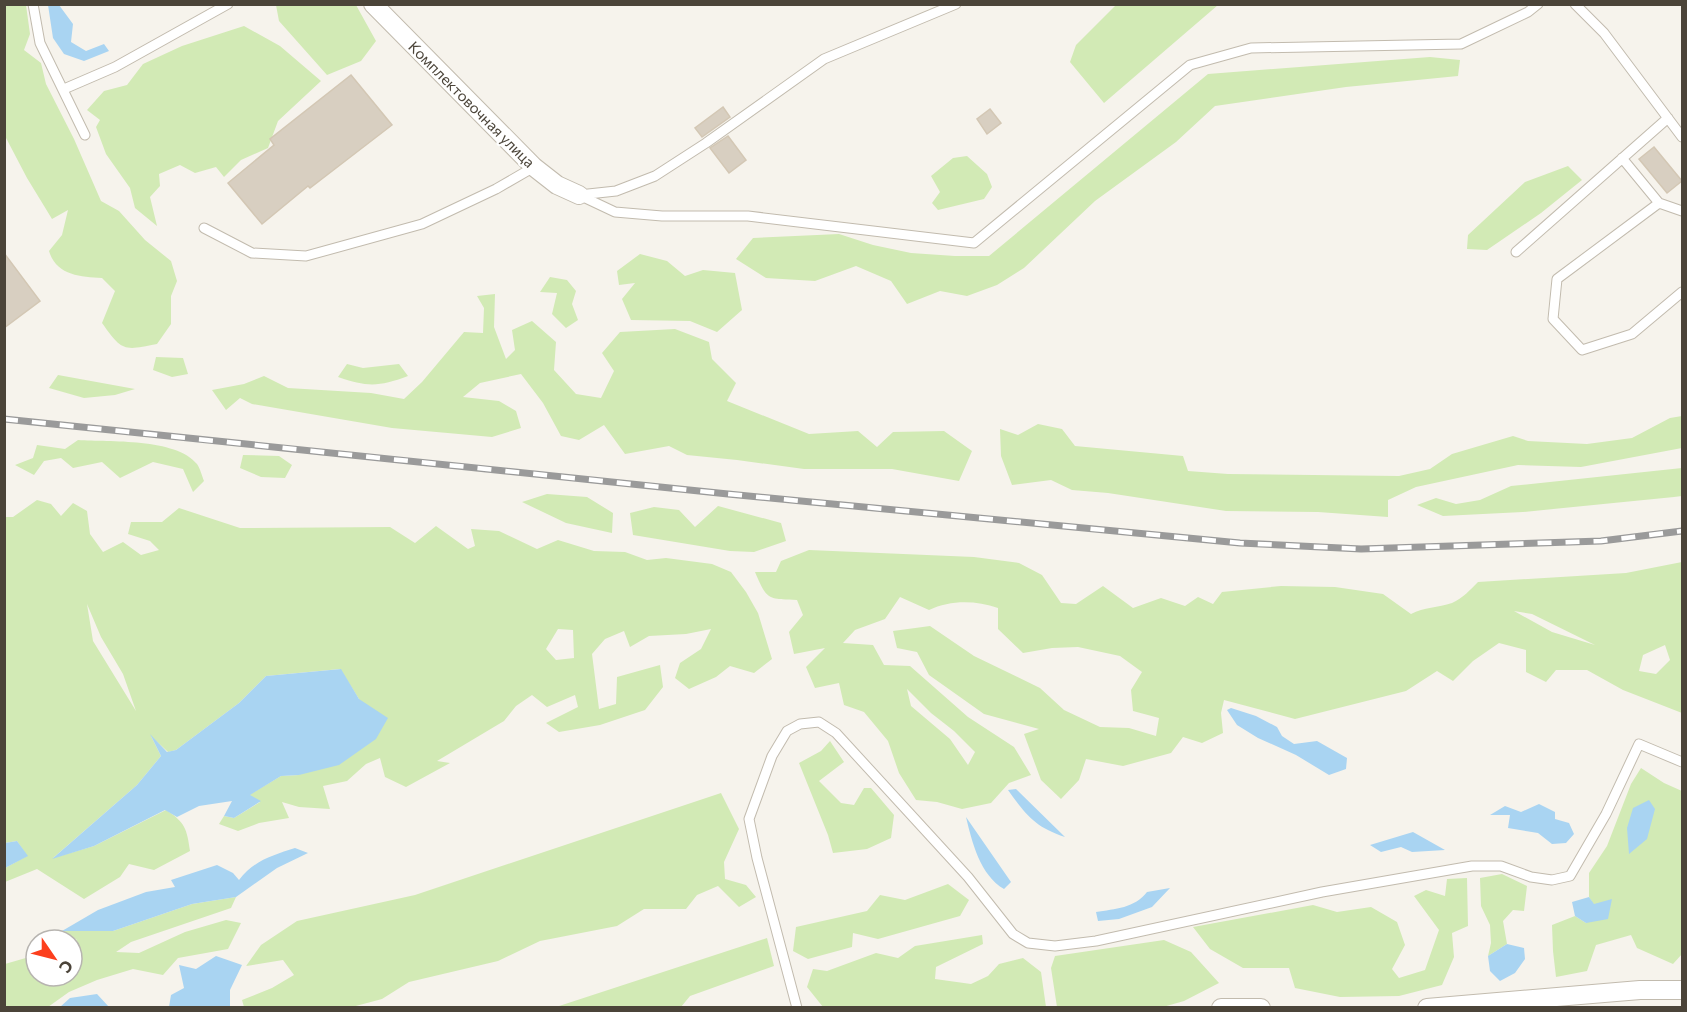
<svg xmlns="http://www.w3.org/2000/svg" width="1687" height="1012" font-family="Commissioner,sans-serif">
<style>
.green{fill:#d2eab5;fill-rule:evenodd}
.water{fill:#a9d4f2}
.building{fill:#d8cfc1;stroke:#d3c7b4;stroke-width:1.5}
.lines{fill:none;stroke-linecap:round;stroke-linejoin:round}
.lane-casing{stroke:#c2bbae;stroke-width:11}
.street-casing{stroke:#c2bbae;stroke-width:20}
.lane{stroke:#fff;stroke-width:9}
.street{stroke:#fff;stroke-width:18}
.rail-casing{stroke:#9a9a9a;stroke-width:7}
.rail{stroke:#fff;stroke-width:4.5;stroke-dasharray:14;stroke-linecap:butt}
.labels{text-anchor:middle;dominant-baseline:central;stroke-width:4.5;stroke-linejoin:round;paint-order:stroke}
.street-label{font-size:15px;fill:#4b4439;stroke:#fff}
</style>
<rect width="100%" height="100%" fill="#f6f3ec"/>
<path class="green" d="M5,4L26,5L30,34L24,50L41,63L46,84L74,139L101,201L119,211L145,240L171,261L177,281L171,296V324L157,344C123,351 122,351 102,323L115,291L102,278C80,277 56,275 49,251L62,235L68,210L52,219L27,178L5,136Z
M1117,4H1218V5L1104,103L1070,62L1076,45Z
M276,5H356L376,41L361,61L327,75L279,21Z
M244,26L280,46L321,81L278,121L268,148L241,160L224,177L216,167L195,173L180,165L159,174L160,186L150,197L157,226L135,208L130,188L106,154L96,127L100,120L87,110L104,91L127,85L143,64L182,46Z
M1430,57L1460,60L1458,76L1346,87L1215,106L1176,142L1095,201L1024,268L997,285L967,296L940,291L907,304L891,281L856,266L815,281L766,278L736,259L753,238L839,234L873,245L911,253L955,256H989L1208,74Z
M967,156L987,174L992,187L984,199L938,210L932,203L940,192L931,176L953,158Z
M1568,166L1582,180L1541,213L1487,250L1467,249L1468,235L1525,182Z
M640,254L667,261L685,276L703,270L735,273L742,310L717,332L690,321L631,320L622,299L635,283L619,285L617,271Z
M550,277L567,280L576,291L572,304L578,320L566,328L552,314L557,293L540,292Z
M495,294L494,327L506,359L515,350L512,330L532,321L556,342L554,370L576,394L601,398L614,371L602,353L620,332L675,329L709,342L712,359L736,383L727,401L809,434L858,431L877,447L893,432L944,431L972,451L959,481L892,469H804L737,460L687,455L669,446L625,454L604,425L579,440L561,436L543,403L521,374L480,383L463,397L499,401L516,411L521,428L492,437L392,428L252,404L240,398L226,410L212,390L244,384L264,376L288,388L371,393L404,399L422,382L464,332L483,333L484,308L477,296Z
M156,357L183,358L188,374L172,377L153,370Z
M347,364L363,368L399,364L408,376C379,387 367,387 338,377Z
M58,375L135,389L115,395L84,398L49,388Z
M1682,416V448L1581,467L1518,465L1416,487L1388,500V517L1318,512L1226,511L1108,493L1072,490L1051,480L1012,485L1001,456L1000,429L1018,435L1038,424L1062,429L1075,446L1183,456L1188,471L1228,474L1399,476L1430,469L1452,454L1513,436L1528,441L1587,444L1632,438L1670,418Z
M78,440C109,442 176,438 197,464C200,468 202,476 204,481L193,492L183,469L153,462L120,478L102,462L73,468L61,458L44,461L34,475L15,465L33,458L37,445L65,449Z
M243,455L279,456L292,465L285,478L261,477L240,468Z
M1682,468V496L1674,497L1523,512L1443,516L1417,505L1436,498L1456,504L1480,500L1511,486Z
M547,494L587,497L613,513L612,533L566,523L522,502Z
M37,500L51,504L61,516L73,503L87,511L90,534L103,552L123,542L141,555L159,550L150,541L128,534L131,522H162L179,508L240,528L390,527L415,543L436,526L468,549L475,546L471,529L499,531L537,549L558,540L594,551L625,552L647,560L666,558L712,564L731,572L746,592L758,613L772,659L754,673L730,666L716,677L689,689L675,678L680,663L701,649L711,629L686,634L649,636L630,647L624,631L605,639L592,654L599,709L616,704L617,677L660,665L663,687L645,710L600,725L559,732L546,723L578,707L575,695L547,707L532,695L516,706L504,721L437,761L450,763L406,787L385,777L380,758L366,764L347,781L323,786L330,809L299,807L282,802L289,818L259,823L238,831L219,824L224,816L234,818L260,802L249,795L281,776L299,775L359,699L340,669L266,676L239,703L176,750L168,752L151,736L161,756L137,785L53,858L94,846L166,810C185,822 187,829 190,851L154,870L129,864L120,877L84,899L37,869L5,882V868L27,856L17,841L5,843V517H13ZM87,604L101,637L123,674L136,711L93,641ZM558,629L573,630L574,658L556,660L546,649Z
M718,506L781,523L786,541L754,552L730,551L633,535L630,513L654,507L679,510L695,527Z
M809,550L974,557L1019,563L1042,575L1061,603L1076,604L1103,586L1133,608L1161,598L1185,606L1198,597L1213,604L1222,592L1281,586L1335,587L1383,594L1411,614C1424,607 1438,608 1452,603C1463,598 1470,590 1478,582L1626,573L1682,562V713L1623,690L1587,670H1556L1546,682L1526,672V650L1499,643L1473,661L1453,681L1437,671L1406,691L1295,719L1224,700L1221,713L1223,733L1202,743L1183,737L1171,753L1123,766L1086,759L1079,780L1061,799L1041,780L1024,734L1039,729L984,714L929,675L917,652L897,648L893,631L930,626L974,656L1040,688L1064,710L1100,727L1129,728L1156,736L1159,718L1133,711L1131,690L1142,672L1120,656L1078,647L1052,648L1023,653L998,629V608C975,600 950,600 929,610L900,597L885,619L855,630L843,643L873,645L884,665L910,666L968,717L1014,747L1031,775L1009,783L991,803L962,809L937,802L916,800L899,773L888,741L864,712L844,705L839,683L815,688L806,667L825,648L794,654L789,632L803,615L797,600C767,599 767,600 755,572H776L781,561ZM1514,611L1532,614L1595,645L1552,632ZM1665,645L1670,660L1656,674L1639,671L1643,655ZM907,689L931,713L954,731L975,752L968,765L950,739L911,706Z
M830,741L844,762L819,781L841,803L854,805L864,788H871L894,815L891,838L867,849L833,853L828,835L799,763L821,751Z
M1641,768L1664,783L1682,791V954L1673,964L1637,948L1631,935L1596,945L1587,971L1556,977L1553,951L1552,925L1575,916L1586,923L1611,900L1594,905L1589,897V873L1607,846L1631,784Z
M721,793L739,829L724,862L725,879L746,885L756,897L739,907L718,886L697,895L686,909H644L617,926L540,941L498,961L409,982L382,999L352,1007H244L242,1000L272,988L294,975L283,960L246,966L261,945L297,921L415,895Z
M1502,874L1527,886L1524,911L1513,910L1503,921L1507,944L1488,956L1491,943L1490,925L1481,906L1480,878Z
M1467,878L1468,926L1452,933L1454,957L1442,985L1399,996L1340,997L1295,988L1289,968H1243L1210,949L1193,927L1313,905L1337,912L1371,907L1397,922L1405,945L1392,969L1399,978L1425,970L1439,930L1414,896L1426,890L1445,896L1447,879Z
M948,884L969,900L960,916L878,939L853,933L852,947L808,959L793,951L796,927L867,911L880,895L905,900Z
M236,897L231,908L131,942L116,952L139,953L185,932L226,920L241,923L228,949L178,958L163,975L133,969L97,980L69,992L48,1007L5,1008V964L36,955V976H72V944L77,940L62,931H113L192,904Z
M982,935L983,944L936,967L935,979L971,984L988,976L999,964L1023,958L1041,972L1046,1007H823L807,987L813,969L827,971L876,953L898,958L915,946Z
M767,938L774,966L690,996L681,1007H556Z
M1164,940L1191,952L1219,983L1184,1001L1163,1007H1057L1051,968L1055,956Z"/>
<path class="water" d="M48,5H59L73,24L71,42L86,51L104,44L109,51L84,61L64,54L53,38Z
M341,669L359,699L388,718L376,739L339,765L299,775L281,776L250,795L261,801L234,818L224,816L232,801L199,806L177,817L165,810L94,846L52,859L137,785L161,756L150,734L167,752L176,750L239,703L266,676Z
M1231,708L1256,716L1277,727L1282,736L1294,744L1317,741L1347,758L1346,769L1329,775L1296,755L1258,738L1237,725L1227,710Z
M1016,789L1065,837C1035,827 1026,815 1008,790Z
M1649,800L1655,809L1647,839L1629,854L1627,828L1633,808Z
M1539,804L1555,812V819L1569,823L1574,834L1566,843L1552,844L1538,833L1508,828L1510,815H1490L1505,806L1521,812Z
M966,817L1011,882L1004,889C980,875 972,842 966,817Z
M1413,832L1445,850L1412,852L1401,847L1381,852L1370,845Z
M17,841L28,856L5,868V843Z
M295,848L308,853L277,868L236,897L192,904L113,931H62L98,910L146,892L175,887L171,880L217,865L233,873L239,880C253,861 273,855 295,848Z
M1170,888L1152,907L1119,919L1098,921L1096,912C1115,909 1135,908 1147,892Z
M1589,897L1594,904L1612,899L1608,919L1586,923L1575,916L1572,902Z
M1507,944L1524,948L1525,959L1515,973L1500,981L1490,971L1488,956Z
M216,956L242,965L230,990V1007H169L171,995L184,988L179,965L196,969Z
M97,994L109,1007H60L70,998Z"/>
<path class="building" d="M351,75L392,125L310,188L308,186L262,224L228,183L274,145L270,139Z
M723,107L730,117L702,137L695,128Z
M990,109L1001,123L987,134L977,119Z
M728,136L746,160L729,173L710,148Z
M1654,147L1682,181L1667,193L1639,159Z
M4,253L40,301L4,328Z"/>
<g class="lines">
<g class="lane-casing">
<path id="lane" d="M33,4L40,43L85,135
M1575,4L1604,33L1682,137
M64,89L115,67L228,4
M1622,158L1659,203L1682,211
M579,195L615,212L662,216H748L974,243L1190,65L1251,48L1461,44L1528,12L1538,4
M579,195L616,191L655,176L706,143L824,59L956,4
M1659,203L1557,279L1553,319L1582,350L1632,334L1682,292
M204,228L252,253L306,256L422,224L496,189L534,167
M1516,252L1668,118
M797,1008L757,858L749,819L772,756L787,731L800,724L819,722L836,733L968,877L1013,934L1028,943L1055,946L1096,941L1322,892L1472,866H1501L1531,877L1552,880L1570,876L1606,814L1639,744L1682,762"/>
</g>
<g class="street-casing">
<path id="street" d="M373,4L534,167L557,185L579,195
M1221,1008H1261
M1427,1008L1640,990H1682"/>
</g>
<use href="#lane" class="lane"/>
<use href="#street" class="street"/>
<g class="rail-casing">
<path id="rail" d="M4,419L728,494L1240,543L1361,549L1601,541L1682,531"/>
</g>
<use href="#rail" class="rail"/>
</g>
<g class="labels">
<g class="street-label">
<text transform="translate(472 104) rotate(45)">Комплектовочная улица</text>
</g>
</g>
<rect width="1687" height="1012" fill="none" stroke="#4b4439" stroke-width="12"/>
<g transform="translate(54 958) rotate(125)"><circle r="28" fill="#ffffff" stroke="#b7b4b0" stroke-width="1.5"/>
<path d="M0-4.5L10 22L0 15L-10 22Z" fill="#fc3f1d"/>
<text y="-9" font-size="16" font-weight="bold" text-anchor="middle" fill="#4b4439">С</text>
</g>
</svg>
